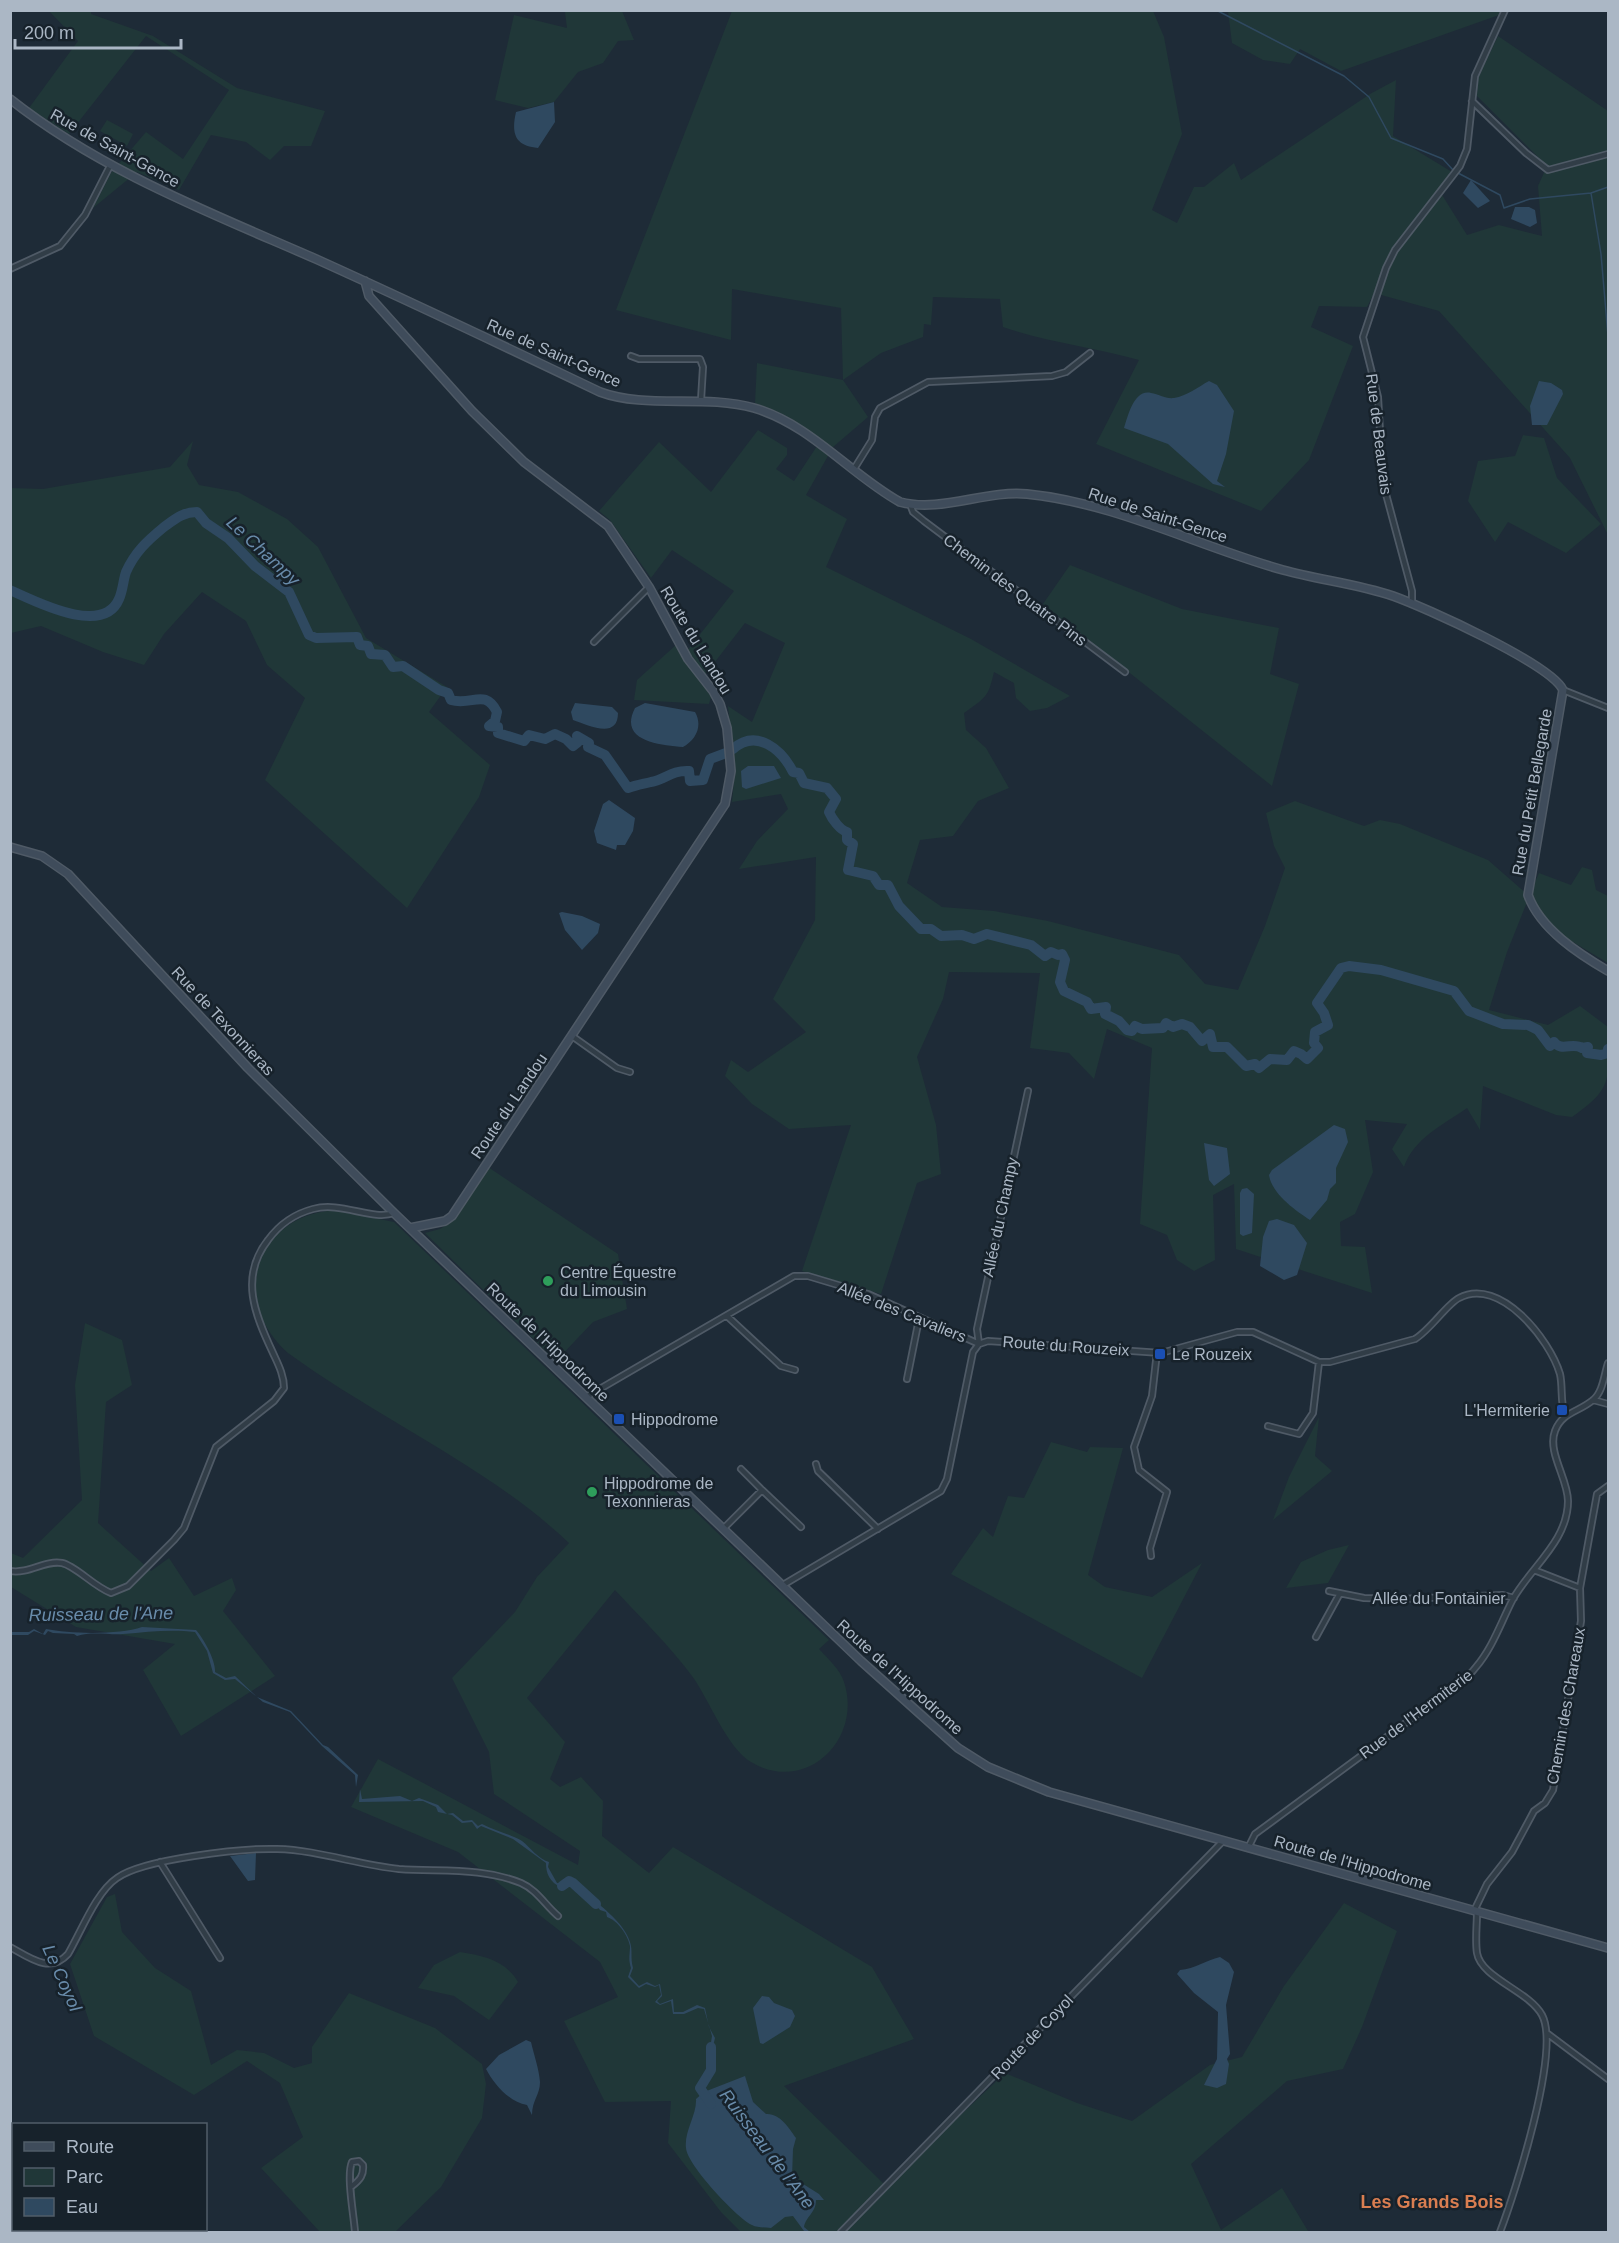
<svg xmlns="http://www.w3.org/2000/svg" width="1619" height="2243" font-family="Arial,sans-serif">
<style>
.green{fill:#203738}
.water{fill:#2f4960}
.lines{fill:none;stroke-linecap:round;stroke-linejoin:round}
.stream{stroke:#2f4960;stroke-width:1.5}
.river{stroke:#2f4960;stroke-width:10}
.street-casing{stroke:#4f5a66;stroke-width:8}
.secondary-casing{stroke:#4f5a66;stroke-width:10}
.street{stroke:#313d47;stroke-width:4.5}
.secondary{stroke:#3f4c5b;stroke-width:7}
.leisure-dot{fill:#2e9e5b;stroke:#17222b;stroke-width:2}
.transit-dot{fill:#1a4fb4;stroke:#17222b;stroke-width:2}
.labels{text-anchor:middle;dominant-baseline:central;stroke-width:5;stroke-linejoin:round;paint-order:stroke}
.street-label{font-size:16px;fill:#abb7c5;stroke:#17222b}
.poi-label{font-size:16px;fill:#abb7c5;stroke:#17222b;text-anchor:start}
.water-label{font-size:18px;font-style:italic;fill:#698cab;stroke:#17222b}
.neighbourhood-label{font-size:18px;font-weight:bold;fill:#d97e51;stroke:#17222b}
</style>
<rect width="100%" height="100%" fill="#1e2b37"/>
<path class="green" d="M91,10V14L153,36L237,88L325,111L311,146H284L270,160L246,142L211,135L179,190L137,172L93,208L111,173L146,132L183,159L229,90L146,36L69,134L29,108L78,41L49,11Z
M558,11H622L634,40L618,41L603,63L578,72L554,102L528,108L495,100L514,15L567,28L565,12Z
M732,11H1153L1164,37L1182,134L1152,210L1177,223L1194,187H1204L1234,163L1241,180L1370,94L1396,80L1393,136L1452,172L1439,190L1467,235L1499,225L1542,236L1538,186L1547,166L1477,96L1478,78L1498,36L1608,111V535L1570,458L1439,311L1374,293L1367,307L1319,306L1311,327L1353,346L1309,460L1261,511L1096,444L1139,360C1093,347 1047,342 1003,327L1000,299L933,297L931,325L924,324L923,337L881,353L843,380L868,417L833,447L806,495L847,519L826,567L971,639L1070,696L1047,708L1030,711L1016,698L1014,683L994,672C988,698 986,697 964,713L966,730L986,748L1009,788L978,801L953,836L920,840L907,883L942,907L994,911L1048,921L1179,955L1205,984L1238,990L1265,926L1285,868L1274,846L1266,813L1295,801L1364,826L1380,820L1400,824L1488,860L1529,896L1539,873L1571,885L1582,867L1592,870L1596,890L1608,896V963L1558,933L1529,897L1507,952L1489,1010L1548,1025L1580,1006L1608,1027C1608,1077 1616,1087 1572,1117L1556,1115L1483,1086L1480,1130L1467,1108C1443,1125 1414,1138 1404,1167L1392,1149L1407,1124L1365,1120L1373,1172L1355,1214L1340,1222L1341,1246L1365,1247L1372,1293L1236,1249L1234,1184L1213,1195L1215,1260L1194,1271L1177,1260L1167,1235L1140,1224L1152,1048L1107,1029L1094,1079L1069,1053L1030,1048L1040,973L949,972L943,999L917,1057L936,1125L941,1174L917,1183L881,1294L802,1271L851,1125L789,1129L752,1104L725,1076L731,1060L748,1072L806,1032L773,999L815,920L816,857L739,869L757,841L788,809L781,794L732,802L735,770L728,706L752,722L785,643L745,623L701,680L711,697L709,704L634,700L637,680L676,645L683,656L734,591L672,550L651,578L610,520L599,511L659,442L711,492L758,430L787,448V455L776,469L794,481L821,440L782,414L755,403L757,363L843,380L841,308L732,289L731,340L616,310Z
M1228,11V10L1500,11L1499,15L1341,71L1300,49L1290,64L1263,60L1232,43Z
M107,120L133,134L127,146L100,131Z
M1523,435L1544,438L1557,478L1601,524L1566,553L1508,522L1495,542L1468,501L1478,461L1515,456Z
M193,441L187,465L199,485L238,492L287,519L318,547L366,638L447,687L429,712L490,765L479,797L407,908L265,780L305,698L267,665L246,621L202,592L164,634L144,665L103,652L41,626L11,633L10,488L43,489L170,467Z
M1070,565L1182,609L1279,628L1270,674L1299,684L1272,786L1043,604Z
M488,1167L618,1254L627,1309L593,1322L556,1361L425,1233L440,1229L454,1220Z
M335,1210L394,1222L829,1640L819,1649C828,1659 840,1669 844,1682C863,1739 806,1795 751,1762C727,1748 709,1699 692,1676C669,1645 641,1618 615,1590L527,1698L565,1742L550,1779L560,1787L581,1777L603,1801L602,1836L649,1873L673,1847L872,1967L914,2039L784,2086L886,2186L1005,2073L1077,2103L1132,2121L1210,2065L1242,2057L1284,1986L1344,1903L1397,1931L1362,2027L1343,2069L1287,2081L1191,2164L1221,2230L1282,2188L1308,2231L741,2232L721,2212L668,2143L671,2101L605,2102L564,2021L618,1997L600,1962L458,1852L351,1807L378,1759L578,1865L580,1851L494,1794L489,1752L452,1678L515,1612L537,1577L569,1543C486,1465 380,1420 288,1353C229,1301 254,1216 335,1210Z
M85,1323L122,1340L132,1385L106,1402L98,1523L151,1571L169,1558L194,1596L232,1578L236,1590L223,1611L275,1676L181,1736L143,1670L175,1644L76,1627L11,1587V1553L23,1558L82,1500L75,1385Z
M1319,1417L1315,1456L1332,1471L1273,1520L1289,1477Z
M1051,1442L1087,1452L1090,1447L1123,1448L1088,1575L1105,1587L1152,1597L1202,1563L1142,1678L951,1574L983,1528L993,1537L1008,1496L1024,1498Z
M1349,1545L1328,1583L1286,1588L1301,1562L1328,1550Z
M115,1894L122,1932L155,1968L191,1991L211,2065L237,2050L264,2053L294,2068L312,2063V2047L349,1993L435,2028L482,2064L486,2084L482,2118L441,2187L395,2232H320L261,2168L303,2137L280,2083L247,2061L194,2095L94,2036L70,1964L107,1897Z
M460,1952C484,1956 505,1960 518,1982L489,2020L454,1996L418,1988L434,1965Z"/>
<path class="water" d="M554,102L555,122L538,148C515,146 511,134 516,112Z
M1471,180L1490,201L1478,208L1463,193Z
M1515,207H1529L1535,210L1537,223L1530,227L1511,219Z
M1209,381L1217,385L1234,411L1226,454L1217,481L1225,487L1213,484L1168,444L1124,428C1128,416 1134,389 1151,393C1159,394 1165,399 1174,398C1187,396 1198,387 1209,381Z
M1539,381L1551,383L1562,390L1563,394L1547,425H1532L1530,406Z
M575,703L612,707L618,713C618,740 588,725 573,720L571,712Z
M645,703L695,712C703,726 696,740 683,747C659,745 618,741 635,708Z
M748,766H774L781,778L746,789L742,787L741,771Z
M609,800L635,818L633,831L625,845H617L616,850L597,843L594,831L603,804Z
M562,912L582,916L600,924L598,933L582,950L565,930L559,913Z
M1334,1125L1345,1129L1348,1142L1336,1168V1183L1330,1189L1327,1200L1310,1220C1295,1210 1272,1194 1269,1175L1272,1170Z
M1204,1143L1227,1148L1230,1174L1214,1186L1209,1180Z
M1247,1188L1254,1194L1252,1233L1243,1236L1240,1234V1193L1242,1189Z
M1277,1219L1294,1225L1307,1243L1297,1275L1284,1280L1260,1266L1263,1237L1269,1221Z
M142,1627L196,1630C204,1639 216,1661 215,1672L226,1678L235,1676L257,1697L291,1711L323,1745L328,1747L358,1775L356,1787L355,1775L322,1746L290,1712L263,1702L235,1679L225,1680L213,1673L207,1651L195,1632C170,1629 148,1632 123,1634C108,1635 92,1631 77,1636L74,1634L53,1633L48,1631L45,1635L34,1631L28,1635H11V1632H29L34,1629L43,1634L46,1629C70,1634 119,1635 142,1627Z
M360,1789L362,1799L400,1796L412,1801L419,1798L438,1805L447,1814L453,1813L463,1821L472,1820L478,1826L482,1824C495,1831 510,1834 522,1841C530,1847 538,1859 549,1862L548,1867L557,1883L564,1884L569,1879L573,1883L562,1888C549,1882 546,1873 546,1863L513,1839L481,1826L477,1829L472,1822L462,1823L452,1815L438,1812L436,1807L423,1801L359,1802Z
M256,1853L255,1880L248,1881L230,1856Z
M588,1895C603,1908 624,1923 630,1942C633,1951 630,1957 633,1968L630,1976L639,1986L647,1982L655,1986L660,1984L662,1996L657,2001L660,2004L673,1999L674,2012H683L697,2005L705,2008L709,2027L715,2038L710,2059L713,2069L703,2083V2088L698,2089L706,2078L711,2062L709,2055L712,2036L704,2009L698,2008L684,2014H673L671,2001L660,2005L655,2002L661,1995L659,1985L655,1987L646,1984L639,1988L628,1977L631,1968C628,1959 630,1954 630,1946C628,1935 617,1920 607,1917L606,1912L600,1910Z
M1220,1957L1229,1963L1234,1972L1226,2005L1230,2054L1227,2059L1229,2064L1226,2084L1217,2088L1204,2085L1217,2059L1218,2012L1194,1993L1177,1974L1180,1970C1195,1969 1206,1960 1220,1957Z
M762,1996L769,1997L774,2003L792,2010L795,2016L790,2027L763,2044L760,2043L753,2008Z
M526,2040L531,2042C534,2055 539,2069 540,2082C540,2095 532,2100 532,2115L527,2105C509,2102 494,2084 486,2069L499,2055Z
M745,2076L753,2102L766,2114C780,2113 789,2128 796,2138L793,2149L792,2177L819,2194L824,2200H816C816,2213 806,2216 804,2227L810,2232L804,2231L793,2216L785,2217L771,2228C765,2227 757,2228 752,2225C737,2218 687,2165 686,2148C684,2131 697,2115 696,2099L704,2092Z"/>
<g class="lines">
<path class="stream" d="M1216,10L1344,76L1369,97L1391,138L1443,159L1453,170
M1458,173L1500,195L1504,208L1530,199L1591,193L1601,254L1608,336
M1591,193L1608,187"/>
<path class="river" d="M10,590C35,601 103,637 119,599C123,590 123,581 126,572C135,552 147,541 164,527C175,519 183,512 197,512L206,523L228,538L255,566L289,592L309,635L316,638L357,637L360,645L368,646L371,654L385,655L393,667L403,666L439,690L448,693L451,700C472,706 485,688 497,712L495,721L489,726L498,727V733L524,741L529,735L545,739L555,734L566,739L573,746L578,742L577,736L589,743L588,747L605,755L628,788C636,785 643,784 651,782C665,780 671,770 689,771L690,781L703,780L710,759L726,753
M733,749C757,728 782,750 793,772L799,773L804,783L827,788L836,799L829,812C832,819 840,830 847,832V840L853,844L848,870L873,876L879,885H888L899,906L921,929H931L941,936L962,935L974,939L987,934L1031,945L1045,956L1051,952L1058,955L1062,954L1065,960L1060,982L1064,991L1087,1002L1091,1009L1106,1007L1105,1014L1119,1021L1127,1030L1132,1031L1135,1026L1142,1029L1163,1028L1166,1023L1173,1027L1182,1024L1190,1027L1202,1041L1210,1034L1213,1047H1227L1246,1066L1255,1064L1259,1068L1270,1059L1287,1060L1294,1051L1301,1054L1307,1059L1318,1048L1314,1043L1315,1032L1328,1025L1324,1013L1317,1003L1341,968L1349,966L1381,970L1454,991L1469,1011L1503,1024L1528,1025L1538,1030L1550,1046L1554,1042C1561,1052 1573,1042 1582,1048L1588,1047L1587,1053L1601,1055L1608,1053V1049
M562,1886L569,1881L573,1883L596,1904
M711,2047V2070L700,2088L711,2104"/>
<g class="street-casing">
<path id="street" d="M1472,101L1526,153L1548,170L1608,154
M10,269L60,246L85,215L111,164
M631,356L639,359H700L703,367L701,400
M854,469L872,440L875,417L880,408L928,382L1052,376L1066,372L1090,353
M910,504L913,512L924,521L1125,672
M1412,604V591L1383,483L1378,397L1363,337L1386,268L1395,250L1460,166L1467,149L1475,76L1505,10
M594,642L649,587
M1563,690L1608,708
M572,1036L617,1068L630,1072
M727,1316L781,1366L795,1370
M979,1344L977,1329L1028,1091
M907,1379L919,1319
M586,1397L794,1276H808L868,1294L979,1344
M1593,1400L1608,1404
M1268,1426L1299,1434L1313,1413L1319,1362
M816,1464L818,1471L878,1529
M741,1469L762,1490
M724,1528L762,1490L801,1527
M1151,1556L1150,1548L1167,1492L1139,1470L1134,1447L1152,1396L1157,1352
M1534,1570L1580,1588
M10,1571C30,1574 44,1560 62,1563C76,1566 93,1586 111,1593L128,1586L174,1540L184,1528L216,1447L274,1401L284,1388C284,1375 278,1364 273,1353C255,1315 239,1277 268,1240C279,1225 294,1214 313,1209C341,1201 372,1221 394,1213
M783,1585L941,1491L947,1479L973,1352L979,1344L988,1341L1161,1353L1237,1332H1253L1319,1362H1330L1415,1339C1431,1329 1447,1304 1459,1298C1500,1276 1550,1340 1560,1374C1563,1387 1560,1403 1565,1415
M1329,1591L1364,1598L1400,1599L1503,1595L1514,1598
M1316,1637L1339,1595
M1248,1848L1255,1834L1449,1691C1458,1684 1469,1677 1476,1667C1493,1647 1501,1622 1513,1599C1531,1567 1568,1541 1568,1501C1568,1479 1547,1452 1555,1431C1562,1412 1579,1412 1593,1400C1603,1392 1604,1375 1608,1363
M160,1862L220,1958
M1474,1911L1487,1884L1512,1852L1534,1811L1545,1803L1553,1790L1581,1621L1580,1588L1597,1494L1608,1486
M1477,1912C1477,1925 1475,1940 1477,1953C1481,1978 1529,1991 1542,2015C1561,2050 1515,2193 1500,2232
M10,1947C30,1958 50,1974 68,1954C81,1932 96,1892 117,1878C143,1859 243,1848 277,1849C318,1850 358,1865 399,1869C441,1872 481,1867 521,1883C537,1890 545,1905 558,1916
M1548,2034L1608,2079
M352,2186C360,2180 364,2175 363,2165L359,2161L352,2162C346,2175 354,2216 355,2232
M841,2232L1223,1841"/>
</g>
<g class="secondary-casing">
<path id="secondary" d="M10,99C101,171 211,213 316,259C411,302 506,347 600,392C646,409 704,394 754,408C810,424 851,475 900,502C941,513 985,490 1027,494C1116,503 1197,546 1283,570C1319,580 1358,584 1393,596C1424,607 1551,664 1563,690L1528,895C1540,929 1579,954 1608,971
M365,281L369,296L472,411L524,462L608,526L649,587L688,659L713,691L720,704L727,728L731,771L725,804L452,1216L445,1221L410,1228
M10,847L42,856L68,874L248,1068L394,1213L861,1661L958,1748L988,1767L1049,1792L1608,1948"/>
</g>
<use href="#street" class="street"/>
<use href="#secondary" class="secondary"/>
</g>
<g class="leisure-dot">
<circle cx="548" cy="1281" r="6"/>
<circle cx="592" cy="1492" r="6"/>
</g>
<g class="transit-dot">
<rect x="1154" y="1348" width="12" height="12" rx="3"/>
<rect x="1556" y="1404" width="12" height="12" rx="3"/>
<rect x="613" y="1413" width="12" height="12" rx="3"/>
</g>
<g class="labels">
<g class="street-label">
<text transform="translate(115 148) rotate(29)">Rue de Saint-Gence</text>
<text transform="translate(554 353) rotate(24)">Rue de Saint-Gence</text>
<text transform="translate(1379 434) rotate(83)">Rue de Beauvais</text>
<text transform="translate(1158 515) rotate(18)">Rue de Saint-Gence</text>
<text transform="translate(1015 590) rotate(37)">Chemin des Quatre Pins</text>
<text transform="translate(696 640) rotate(59)">Route du Landou</text>
<text transform="translate(1532 792) rotate(-80)">Rue du Petit Bellegarde</text>
<text transform="translate(223 1021) rotate(47)">Rue de Texonnieras</text>
<text transform="translate(509 1106) rotate(-56)">Route du Landou</text>
<text transform="translate(1000 1217) rotate(-78)">Allée du Champy</text>
<text transform="translate(902 1312) rotate(22)">Allée des Cavaliers</text>
<text transform="translate(548 1342) rotate(44)">Route de l'Hippodrome</text>
<text transform="translate(1066 1346) rotate(4)">Route du Rouzeix</text>
<text x="1439" y="1598">Allée du Fontainier</text>
<text transform="translate(900 1677) rotate(42)">Route de l'Hippodrome</text>
<text transform="translate(1566 1706) rotate(-80)">Chemin des Chareaux</text>
<text transform="translate(1416 1714) rotate(-37)">Rue de l'Hermiterie</text>
<text transform="translate(1353 1863) rotate(16)">Route de l'Hippodrome</text>
<text transform="translate(1032 2037) rotate(-46)">Route de Coyol</text>
</g>
<g class="poi-label">
<text x="560" y="1272">Centre Équestre<tspan x="560" dy="18">du Limousin</tspan></text>
<text x="1172" y="1354">Le Rouzeix</text>
<text x="1550" y="1410" text-anchor="end">L'Hermiterie</text>
<text x="631" y="1419">Hippodrome</text>
<text x="604" y="1483">Hippodrome de<tspan x="604" dy="18">Texonnieras</tspan></text>
</g>
<g class="water-label">
<text transform="translate(263 551) rotate(43)">Le Champy</text>
<text transform="translate(101 1614) rotate(-1)">Ruisseau de l'Ane</text>
<text transform="translate(62 1978) rotate(66)">Le Coyol</text>
<text transform="translate(767 2149) rotate(53)">Ruisseau de l'Ane</text>
</g>
<g class="neighbourhood-label">
<text x="1432" y="2202">Les Grands Bois</text>
</g>
</g>
<rect width="1619" height="2243" fill="none" stroke="#abb7c5" stroke-width="24"/>
<rect x="12" y="2123" width="195" height="108" fill="#17222b" stroke="#525e69" stroke-width="1.5"/>
<rect x="24" y="2142" width="30" height="9" fill="#3f4c5b" stroke="#525e69" stroke-width="1.5"/>
<text x="66" y="2153" font-size="18" fill="#abb7c5">Route</text>
<rect x="24" y="2168" width="30" height="18" fill="#203738" stroke="#525e69" stroke-width="1.5"/>
<text x="66" y="2183" font-size="18" fill="#abb7c5">Parc</text>
<rect x="24" y="2198" width="30" height="18" fill="#2f4960" stroke="#525e69" stroke-width="1.5"/>
<text x="66" y="2213" font-size="18" fill="#abb7c5">Eau</text>
<path d="M15 39v9h166v-9" fill="none" stroke="#abb7c5" stroke-width="3"/>
<text x="24" y="39" font-size="18" fill="#abb7c5" stroke="#17222b" stroke-width="4.5" paint-order="stroke">200 m</text>
</svg>
